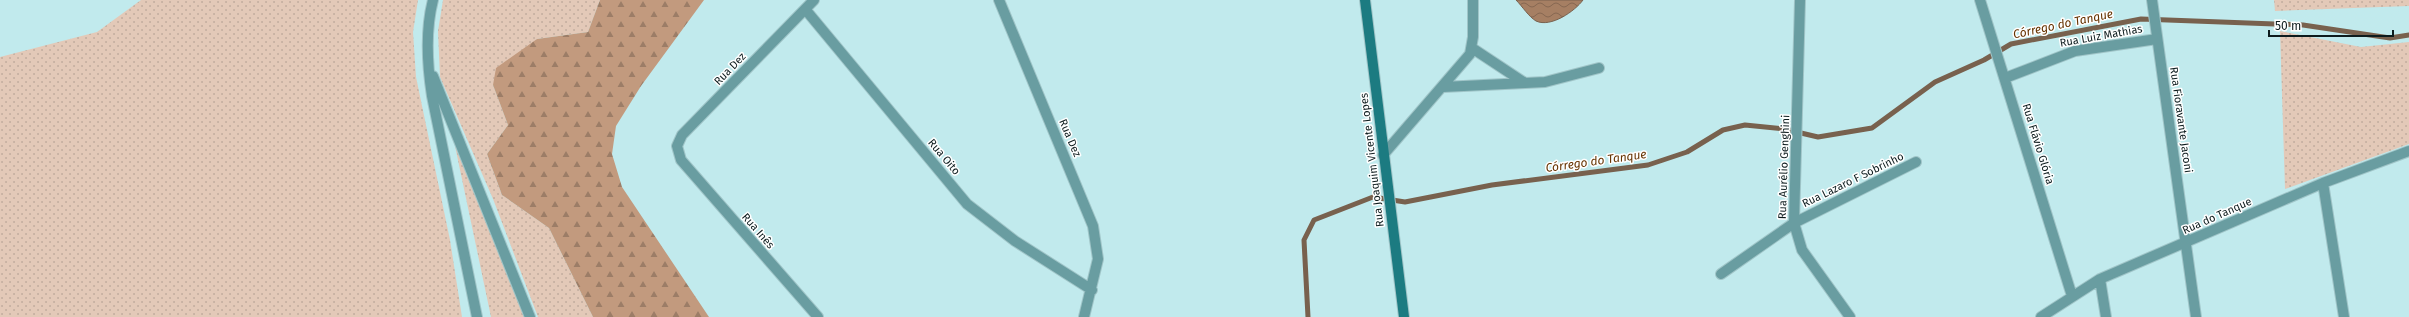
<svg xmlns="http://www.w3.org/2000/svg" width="2409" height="317" font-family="'Fira Sans',sans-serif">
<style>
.grass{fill:url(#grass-dots)}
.forest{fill:url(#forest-firs)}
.water{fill:url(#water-waves);stroke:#78614e}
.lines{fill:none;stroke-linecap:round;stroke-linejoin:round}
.stream{stroke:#78614e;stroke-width:5}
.street-casing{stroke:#a0c5c8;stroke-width:12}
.secondary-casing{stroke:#a0c5c8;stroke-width:12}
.street{stroke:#699da1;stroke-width:10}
.secondary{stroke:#1c7b81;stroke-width:10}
.labels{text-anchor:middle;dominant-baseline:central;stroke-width:3;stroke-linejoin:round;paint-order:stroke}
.street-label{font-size:11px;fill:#0c1b1d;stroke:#fff}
.water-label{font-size:12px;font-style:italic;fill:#630;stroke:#fff}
</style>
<defs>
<pattern id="grass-dots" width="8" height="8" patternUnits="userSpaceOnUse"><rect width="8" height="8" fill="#e3c9b8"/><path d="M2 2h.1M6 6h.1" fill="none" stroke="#c2ac9e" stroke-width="1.8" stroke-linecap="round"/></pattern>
<pattern id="forest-firs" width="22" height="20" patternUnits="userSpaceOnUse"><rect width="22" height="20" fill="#c29a7e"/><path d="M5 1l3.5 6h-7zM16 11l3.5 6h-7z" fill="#9c7d67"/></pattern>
<pattern id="water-waves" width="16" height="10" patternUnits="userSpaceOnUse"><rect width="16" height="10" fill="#a67f63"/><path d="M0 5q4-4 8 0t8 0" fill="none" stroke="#866751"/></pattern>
</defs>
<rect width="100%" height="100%" fill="#c1eaed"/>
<path class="grass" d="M141,0H418L413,32L416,77L450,240L462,317H0V57L97,32Z
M443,0H600L588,32L537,39L493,85L508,125L487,154L502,195L549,228L593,317H538L493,199L440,77L438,31Z
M2274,0H2409V6L2275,11Z
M2280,31L2361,47L2409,42V144L2285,189Z
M455,146L503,259L524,317H491Z"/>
<path class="forest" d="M600,0H704L641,86L616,126L612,154L622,187L709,317H593L549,228L502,195L487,154L508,125L493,85L496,68L537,39L588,32Z"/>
<path class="water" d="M1516,0H1583C1575,11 1551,28 1536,21C1529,17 1522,6 1516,0Z"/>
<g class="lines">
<path class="stream" d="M1308,317L1304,240L1314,220L1373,197L1405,202L1492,185L1648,165L1687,152L1723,130L1745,125L1784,129L1818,137L1872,128L1935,82L1984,60L2011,44L2141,19L2303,25L2390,38L2409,35"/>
<g class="street-casing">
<path id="street" d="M433,0C425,31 427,64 432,96L477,317
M814,0L682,135L677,146L681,160L818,317
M999,0L1093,226L1098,259L1084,317
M1800,0L1794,223L1802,250L1850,317
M1980,0L2072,296
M2152,0L2196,317
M805,9L967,204L1015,241L1092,290
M1472,48L1525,83L1545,82L1599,68
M433,76L530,317
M2005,78L2075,51L2157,39
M1443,87L1525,83
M1383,155L1470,54L1473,37V0
M2323,183L2344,317
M1721,274L1794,223L1916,162
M2100,279L2106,317
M2041,317L2100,279L2323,183L2409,151"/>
</g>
<g class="secondary-casing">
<path id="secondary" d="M1365,0L1404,317"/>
</g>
<use href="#street" class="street"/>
<use href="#secondary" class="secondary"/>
</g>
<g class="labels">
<g class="street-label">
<text transform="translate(2101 36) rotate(-10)">Rua Luiz Mathias</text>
<text transform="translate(730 69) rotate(-46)">Rua Dez</text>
<text transform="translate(2181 120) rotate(82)">Rua Fioravante Jaconi</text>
<text transform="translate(1070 138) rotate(67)">Rua Dez</text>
<text transform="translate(2038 144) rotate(73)">Rua Flávio Glória</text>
<text transform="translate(944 157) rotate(50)">Rua Oito</text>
<text transform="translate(1372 160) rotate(-97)">Rua Joaquim Vicente Lopes</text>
<text transform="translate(1784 167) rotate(-88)">Rua Aurélio Genghini</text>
<text transform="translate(1853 180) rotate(-26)">Rua Lazaro F Sobrinho</text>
<text transform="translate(2217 216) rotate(-24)">Rua do Tanque</text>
<text transform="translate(758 231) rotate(49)">Rua Inês</text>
</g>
<g class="water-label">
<text transform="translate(2063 24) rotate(-12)">Córrego do Tanque</text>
<text transform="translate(1596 161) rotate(-8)">Córrego do Tanque</text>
</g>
</g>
<path d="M2269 30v6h124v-6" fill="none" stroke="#0c1b1d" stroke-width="2"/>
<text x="2275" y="30" font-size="12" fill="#0c1b1d" stroke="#ffffff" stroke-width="3" paint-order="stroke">50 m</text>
</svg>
